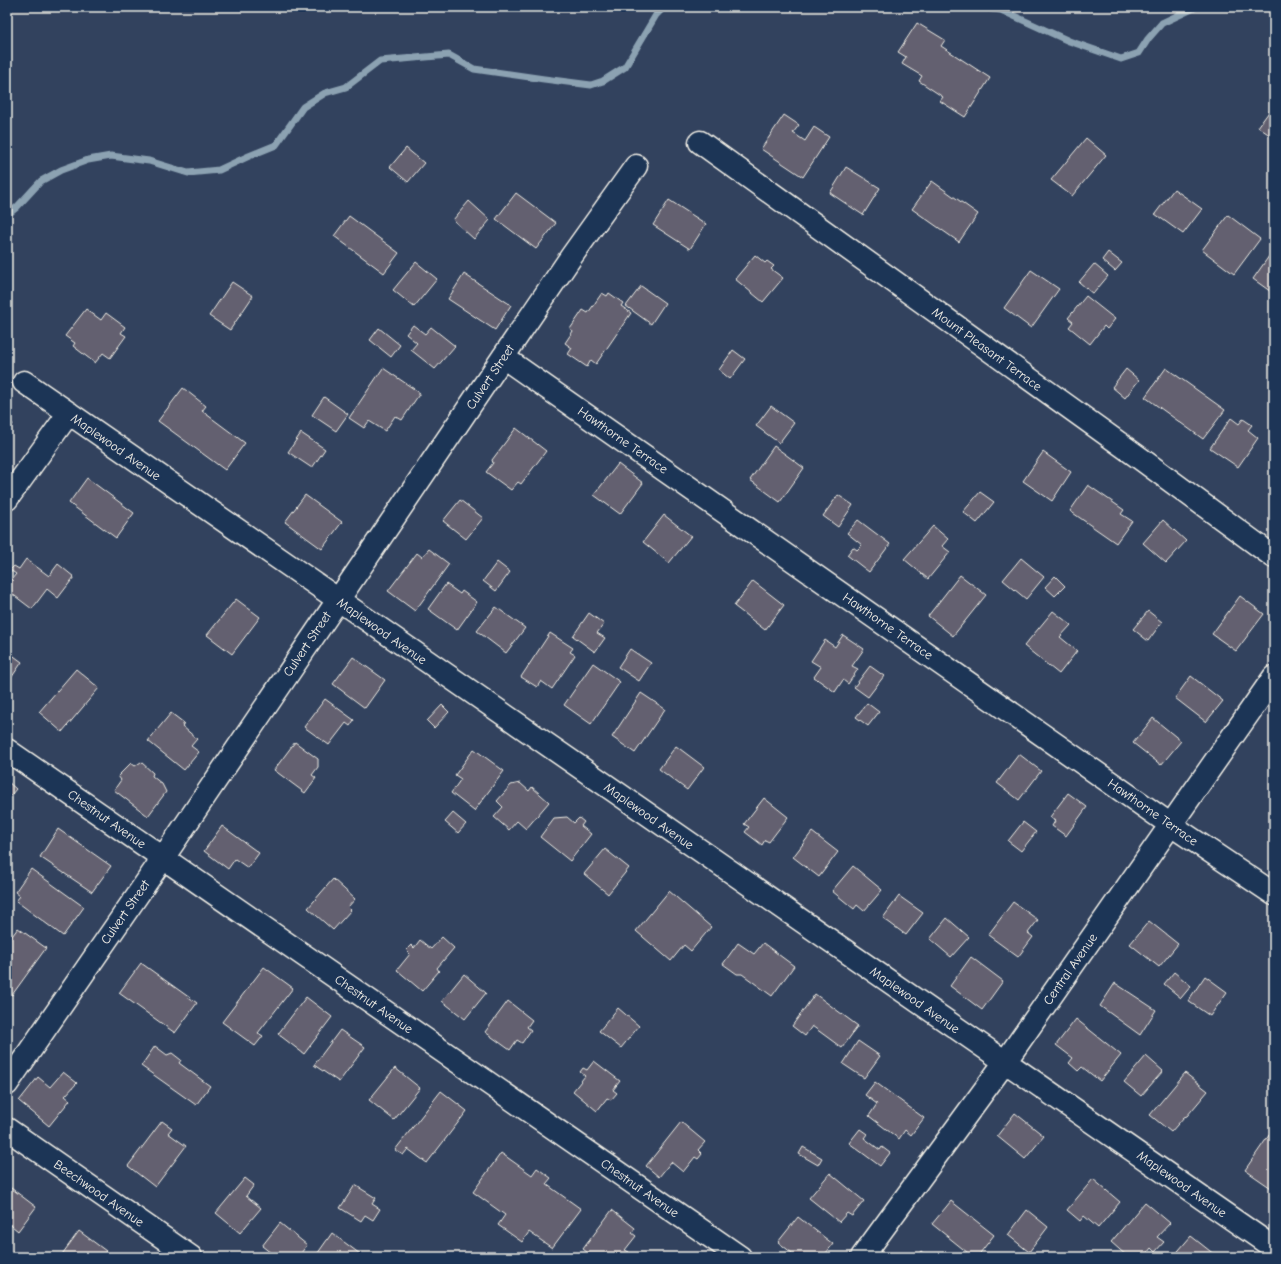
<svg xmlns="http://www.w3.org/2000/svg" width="1281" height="1264" font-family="'Comic Neue',sans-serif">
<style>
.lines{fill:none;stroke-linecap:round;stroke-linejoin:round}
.stream{stroke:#8ca2b2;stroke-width:7}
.building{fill:#63606f;stroke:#f4f1e8}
.minor-casing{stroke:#f4f1e8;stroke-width:25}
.minor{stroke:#1d3557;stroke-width:22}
.labels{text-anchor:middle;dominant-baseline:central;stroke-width:4;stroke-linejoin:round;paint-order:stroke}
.street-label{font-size:13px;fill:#f4f1e8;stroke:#1d3557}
</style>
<rect width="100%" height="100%" fill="#32425e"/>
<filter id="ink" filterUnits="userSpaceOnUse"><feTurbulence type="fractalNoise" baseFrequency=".025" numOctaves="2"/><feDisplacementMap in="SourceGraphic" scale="8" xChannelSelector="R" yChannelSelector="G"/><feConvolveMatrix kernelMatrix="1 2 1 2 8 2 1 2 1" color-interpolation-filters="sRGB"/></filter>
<g filter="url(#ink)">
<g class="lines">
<path class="stream" d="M978,7L1001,10L1069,41L1121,59L1139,53L1148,39L1162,23L1196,7
M7,215L17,207L41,181L61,170L88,160L111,156L149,161L188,173L219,170L249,156L276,145L303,107L325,93L346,87L380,61L449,55L474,69L544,79L591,85L603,81L625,67L656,15L664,7"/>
</g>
<path class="building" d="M917,23L945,40L941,46L990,78L965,117L940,101L943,97L919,81L922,76L902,64L906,57L898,52Z
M1274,105V138L1258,127Z
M784,115L799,125L793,133L805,141L814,127L829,137L803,177L761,149Z
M1086,138L1106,155L1072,196L1051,180Z
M406,148L424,163L408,182L390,167Z
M846,167L880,188L863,215L830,193Z
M932,181L978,214L959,242L912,209Z
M1174,189L1202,209L1183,234L1155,214Z
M516,193L556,223L536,249L496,219Z
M669,200L706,224L690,249L653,225Z
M469,201L490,220L474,239L453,220Z
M1228,215L1260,239L1234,274L1202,250Z
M349,216L399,253L384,273L334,236Z
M1274,249V294L1253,279Z
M1108,252L1122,263L1115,271L1102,260Z
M755,255L765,263L767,261L774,266L771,269L783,278L763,302L735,279Z
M416,262L437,279L414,307L393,290Z
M1094,264L1108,276L1093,294L1079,282Z
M1031,270L1059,289L1031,328L1004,308Z
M464,274L511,305L495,330L448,299Z
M232,282L253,296L230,330L209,316Z
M641,286L665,303L651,324L626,306Z
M602,293L607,296L609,293L623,303L621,306L631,313L596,364L591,360L587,367L568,354L572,348L565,343L573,331L570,329L583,310L588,313Z
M1086,296L1115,319L1107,329L1104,326L1090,344L1069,327L1073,322L1068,318Z
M86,309L101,320L106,313L125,327L121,333L126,336L110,358L103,353L95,363L73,346L75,343L65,336Z
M413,325L425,334L431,327L455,346L435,369L411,350L417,343L406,334Z
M379,328L400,345L391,357L370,340Z
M733,350L745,359L730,379L719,370Z
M383,368L420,393L402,420L395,416L385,431L369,421L364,428L349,418Z
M1166,368L1225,410L1203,439L1145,397Z
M1126,369L1139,380L1125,398L1112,387Z
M183,388L206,406L202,411L245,443L225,470L158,421Z
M324,397L348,414L336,431L312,415Z
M771,406L794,423L779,443L756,426Z
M1231,418L1239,424L1243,419L1252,425L1248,430L1258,438L1238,467L1210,448Z
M7,419L13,424L7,432Z
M516,428L546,451L521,484L518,482L511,490L486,472L493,463L492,460Z
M301,433L325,449L312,468L288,452Z
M774,446L804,468L780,502L750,480Z
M1043,452L1071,472L1052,501L1023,481Z
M618,464L643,483L620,514L594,495Z
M87,478L134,513L116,538L69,503Z
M1088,485L1124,510L1121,514L1132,521L1116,543L1070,511Z
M980,492L994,502L977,523L963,512Z
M305,495L342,522L322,549L285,522Z
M838,495L853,505L838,527L823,516Z
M460,500L483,518L466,539L443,521Z
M664,515L691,536L669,563L643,542Z
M858,520L890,544L869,572L847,555L853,547L857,550L862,545L847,533Z
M1163,520L1186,541L1166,563L1143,543Z
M933,526L948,539L942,546L950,552L928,579L904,559Z
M429,549L449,564L415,611L388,591L417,553L422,557Z
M1021,558L1044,577L1026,599L1003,580Z
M26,559L49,576L58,564L74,577L58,598L47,589L32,609L7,590V585L16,574L10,570L14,566L19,569Z
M497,562L510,572L496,591L483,581Z
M960,575L986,595L953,636L928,616Z
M1055,576L1065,586L1055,596L1045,587Z
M753,581L784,605L765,630L734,606Z
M446,584L460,594L462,591L477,602L457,630L428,609Z
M1240,596L1264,614L1236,651L1212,634Z
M236,599L260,617L232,654L207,635Z
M496,607L525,628L506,653L477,631Z
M1053,611L1071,625L1060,637L1077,651L1059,674L1024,646Z
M1148,611L1162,622L1148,641L1133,629Z
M589,613L604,624L597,633L605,638L595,652L573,636Z
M550,633L573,648L570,652L575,655L552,689L541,681L537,687L521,677Z
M843,635L864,649L852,666L858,669L848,684L843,680L835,692L814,677L821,667L811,661L825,640L835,647Z
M630,649L651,663L639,681L618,667Z
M7,651L22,662L7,684Z
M353,657L385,680L365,708L333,684Z
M593,663L620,682L591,724L564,705Z
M870,666L884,676L868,697L854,687Z
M76,669L99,688L62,732L39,712Z
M1191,676L1223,701L1206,722L1175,698Z
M641,693L665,709L635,753L612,737Z
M325,699L354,720L350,726L346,723L329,745L304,727Z
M867,703L879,712L868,726L856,717Z
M442,705L449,712L434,728L427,721Z
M171,713L184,723L182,726L197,739L191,746L199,752L184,770L148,741Z
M1153,718L1181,741L1161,765L1133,743Z
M295,742L318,759V767L312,775L316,778L305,793L274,770Z
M676,746L704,767L687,790L659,769Z
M474,749L504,771L474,811L451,793L461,779L455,775Z
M1019,754L1041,771L1019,800L997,783Z
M141,762L153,773L152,776L162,784L166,792L148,816L114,790L121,780L118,776L131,763L135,766Z
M7,781L16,789L7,800Z
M520,783L529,791L532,787L549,802L526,829L517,821L509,830L494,817L503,807L497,801L511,785Z
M1068,793L1087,807L1066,836L1052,826L1055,821L1050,817Z
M764,798L788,817L769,842L765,840L762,845L745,832L749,827L744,824Z
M453,813L466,824L458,833L445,822Z
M567,817L574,823L579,818L584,822L581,826L591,834L570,861L540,837L554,818Z
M1023,822L1036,832L1021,851L1008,841Z
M222,826L259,853L248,868L235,859L228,869L204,851Z
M58,829L111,866L92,892L40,857Z
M812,832L838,852L819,877L793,857Z
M605,849L629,868L608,894L584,874Z
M853,866L882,890L864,911L857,905L854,909L832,891Z
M31,869L84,907L63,936L16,901L20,896L15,892Z
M333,879L355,899L348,907L351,910L333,930L308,908Z
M669,891L711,927L691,951L684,945L671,961L636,931Z
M899,896L923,913L906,935L883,918Z
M1013,902L1038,920L1028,933L1033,937L1018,957L988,935Z
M947,918L969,937L951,957L930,939Z
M1149,921L1178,944L1159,967L1130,944Z
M18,928L46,948L12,995L7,991V943Z
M442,937L454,948L437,968L439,971L422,991L397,970L410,954L406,950L411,945L414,948L420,940L431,949Z
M738,943L754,954L763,943L794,966L772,996L742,974H737L723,964Z
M971,957L1003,981L982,1010L950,986Z
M141,963L197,1003L175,1033L119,993Z
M264,967L293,988L258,1033L263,1036L255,1046L222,1022Z
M1174,972L1191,986L1181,998L1164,984Z
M464,974L486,993L465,1019L442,1001Z
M1205,976L1227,992L1210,1016L1188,1001Z
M1115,983L1156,1010L1140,1035L1100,1006Z
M815,994L858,1026L842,1048L812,1026L805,1036L792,1026Z
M306,997L332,1017L304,1054L278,1034Z
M508,1001L532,1020L527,1027L531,1030L522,1043L517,1040L510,1050L485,1032Z
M618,1008L639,1026L621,1048L599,1031Z
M1076,1019L1121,1055L1100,1081L1082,1067L1078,1071L1069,1063L1073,1058L1056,1045Z
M340,1030L365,1047L339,1082L314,1065Z
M858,1041L880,1056L864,1078L843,1064Z
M155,1046L167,1055L172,1053L181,1060L179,1063L210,1086L196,1105L141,1066Z
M1146,1056L1163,1071L1141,1096L1124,1082Z
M594,1061L620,1081L613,1090L617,1093L611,1100L607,1098L597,1111L573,1091L585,1076L580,1072L583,1068L587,1070Z
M395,1068L420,1088L394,1120L369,1100Z
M63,1072L77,1083L65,1096L70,1100L49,1126L19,1101L38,1077L50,1087Z
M1185,1073L1208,1091L1187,1116L1184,1117L1171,1132L1150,1115Z
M875,1082L924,1118L911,1135L905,1130L899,1139L869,1116L877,1104L865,1095Z
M441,1091L467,1111L427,1163L408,1149L403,1155L395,1150Z
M1015,1113L1044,1136L1025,1159L997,1136Z
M162,1121L172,1128L168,1133L186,1146L155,1187L128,1166Z
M681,1122L705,1142L698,1150L702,1154L698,1159L695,1157L683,1172L671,1162L659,1177L646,1166Z
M1274,1128V1190L1245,1170Z
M860,1129L867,1134L864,1138L880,1150L882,1147L890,1153L880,1166L849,1143Z
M803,1147L822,1158L818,1165L799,1154Z
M501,1153L532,1175L537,1168L551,1178L546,1184L581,1209L552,1248L529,1232L522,1242L498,1225L505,1215L473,1192Z
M830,1173L864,1201L852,1216L847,1213L839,1222L809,1198Z
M245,1178L254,1185L246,1196L261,1208L240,1233L216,1213Z
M1093,1179L1120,1202L1098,1228L1084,1216L1080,1221L1067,1210Z
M7,1185L36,1207L18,1231L7,1222Z
M355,1185L376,1198L372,1204L380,1209L373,1220L365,1215L361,1221L340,1208Z
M951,1201L994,1235L977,1257H973L932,1224Z
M1145,1202L1170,1223L1157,1237L1164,1242L1155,1252L1151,1248L1144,1257H1128L1111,1242Z
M612,1210L635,1228L632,1233L636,1236L625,1250L629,1252L625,1257H593L583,1249Z
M1027,1210L1048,1227L1029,1252L1008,1235Z
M798,1217L833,1244L823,1257H797L778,1242Z
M280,1223L307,1245L298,1257H276L262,1246Z
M79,1231L106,1251L102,1257H60Z
M332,1233L360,1254L358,1257H315Z
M1191,1236L1215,1255L1213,1257H1173Z
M921,1251L928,1257H916Z"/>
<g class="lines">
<g class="minor-casing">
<path id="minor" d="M700,142L1141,459L1274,557
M503,357L1171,825L1274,894
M24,382L1274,1248
M7,499L69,413
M7,750L740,1257
M7,1084L163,858L571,257L636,166
M7,1129L191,1257
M862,1257L1005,1062L1274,677"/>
</g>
<use href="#minor" class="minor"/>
</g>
</g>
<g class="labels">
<g class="street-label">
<text transform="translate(987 349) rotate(36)">Mount Pleasant Terrace</text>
<text transform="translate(490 377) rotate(-56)">Culvert Street</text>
<text transform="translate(623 440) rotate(35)">Hawthorne Terrace</text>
<text transform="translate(116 447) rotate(35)">Maplewood Avenue</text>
<text transform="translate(888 626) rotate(35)">Hawthorne Terrace</text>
<text transform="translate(382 631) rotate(35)">Maplewood Avenue</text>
<text transform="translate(307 644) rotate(-56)">Culvert Street</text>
<text transform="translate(1153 812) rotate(35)">Hawthorne Terrace</text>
<text transform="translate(649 816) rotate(35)">Maplewood Avenue</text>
<text transform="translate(107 819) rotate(35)">Chestnut Avenue</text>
<text transform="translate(125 912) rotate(-55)">Culvert Street</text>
<text transform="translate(1070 969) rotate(-55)">Central Avenue</text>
<text transform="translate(915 1000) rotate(35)">Maplewood Avenue</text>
<text transform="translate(374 1004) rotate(35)">Chestnut Avenue</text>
<text transform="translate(1182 1184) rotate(35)">Maplewood Avenue</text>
<text transform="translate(640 1188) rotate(35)">Chestnut Avenue</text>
<text transform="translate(99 1193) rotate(35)">Beechwood Avenue</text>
</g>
</g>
<rect width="1281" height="1264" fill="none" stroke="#1d3557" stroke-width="24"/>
<rect x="12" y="12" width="1257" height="1240" fill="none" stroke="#f4f1e8" stroke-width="1.5" filter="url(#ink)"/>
</svg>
